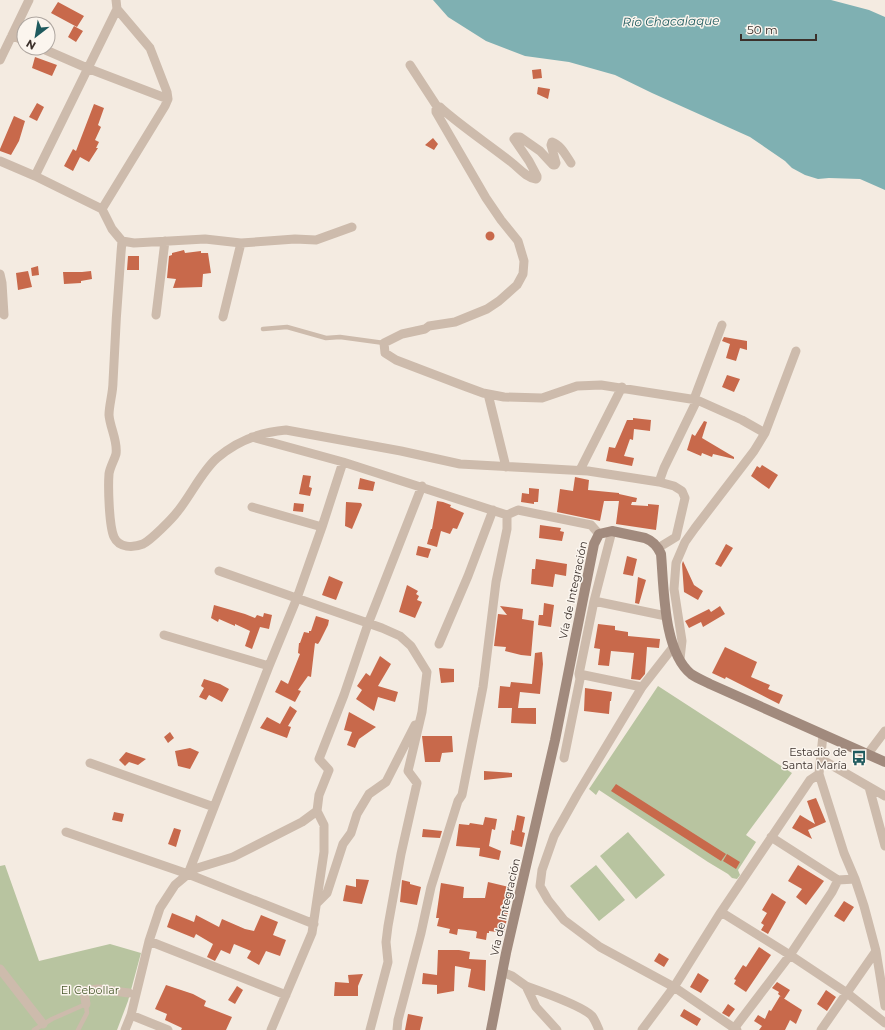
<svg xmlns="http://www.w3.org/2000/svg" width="885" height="1030" font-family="Montserrat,sans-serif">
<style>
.green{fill:#b8c4a0}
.water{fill:#7fb0b2}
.building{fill:#c8694b}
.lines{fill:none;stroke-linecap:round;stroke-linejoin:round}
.lane{stroke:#cdbbac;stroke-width:4.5}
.street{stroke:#cdbbac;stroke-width:9}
.secondary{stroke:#a18a7d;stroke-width:10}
.labels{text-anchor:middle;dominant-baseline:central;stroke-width:3;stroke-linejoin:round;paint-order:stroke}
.street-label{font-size:11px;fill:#3b302b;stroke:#fbf5ee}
.poi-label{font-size:11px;fill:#3b302b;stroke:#fbf5ee;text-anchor:end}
.park-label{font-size:11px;fill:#4a5a2e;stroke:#fbf5ee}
.water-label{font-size:12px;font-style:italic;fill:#1f5a5e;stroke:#fbf5ee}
</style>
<rect width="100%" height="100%" fill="#f4ebe1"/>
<path class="green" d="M658,686L792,773L746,835L756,842L738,870L740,875L737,879L732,878L728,874L708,862L599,790L596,795L589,789Z
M628,832L665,875L636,899L600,856Z
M5,865L39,961L110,944L141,953L128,1001L117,1030H0V866Z
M596,865L625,900L599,921L570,886Z"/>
<path class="water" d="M433,0H831L869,10L885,17V190L860,179L829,178L818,179L805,175L792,168L785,161L750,137L652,93L615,75L569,62L525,56L486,41L448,17Z"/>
<path class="building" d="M58,2L84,16L77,27L51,13Z
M74,26L83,31L76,42L68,37Z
M35,57L57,65L52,76L32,68Z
M541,69L542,78L533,79L532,70Z
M538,87L550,89L548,99L537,94Z
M37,103L44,107L37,121L29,117Z
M94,104L104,108L98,125L101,127L95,140L99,142L96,148H98L89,162L80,157L73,171L64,166L73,149L76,151Z
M14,116L25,121L19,141L11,155L0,151V149Z
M433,138L438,144L434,150L425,145Z
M485.5 236a4.5 4.5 0 1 1 9 0a4.5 4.5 0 1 1-9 0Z
M184,250L185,253L201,251V253H208L211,273L203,274L202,287L173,288L176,279L167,278L169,256L172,255V253Z
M128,256H139V270H127Z
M38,266L39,275L32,276L31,268Z
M28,271L32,287L18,290L16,273Z
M91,271L92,279L81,281V283L64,284L63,272H82Z
M724,337L747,341V350L740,348L736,361L726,358L730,344L722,341Z
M727,375L740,379L734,392L722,387Z
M633,418L651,420L650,431L634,429L633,440L630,439L624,456L634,458L632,466L606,461L609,447L615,448L627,420H633Z
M704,421L707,422L702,438L734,457V459L713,454L712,457L702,453L701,456L687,450L692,434L695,436Z
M762,465L778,475L769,489L751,476L757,466L760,468Z
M303,475L311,476L309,487L312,488L310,496L299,494Z
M575,477L589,480L588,490L619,493V494L637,498L636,502H632L631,505L648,506V504L659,505L656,530L616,524L619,501H604L600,521L557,512L560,489L573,491Z
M360,478L375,482L373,491L358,489Z
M529,488L539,489L538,502H534V504L521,502L522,493L529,494Z
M437,501L443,502L451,505L450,507L464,513L457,529L453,528L450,534L441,531L437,547L427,544L431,529H432Z
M346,502L361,503L362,505L352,529L345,526Z
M294,503L304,504L303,512L293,511Z
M540,525L561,528L560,531L564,532L562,541L539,538Z
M726,544L733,548L721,567L715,564Z
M418,546L431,549L428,558L416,555Z
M627,556L637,559L633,576L623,574Z
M536,559L567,564L566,576L555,574L553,587L531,584L532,569H535Z
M683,561L694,585L703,591L698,600L684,592L682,564Z
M329,576L343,582L336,600L322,595Z
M638,577L646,580L639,604L635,603Z
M407,585L418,591L416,594L419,596L417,600L422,602L415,618L399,612Z
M544,603L554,605L551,627L538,625L539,615H543Z
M214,605L245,614L255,618L257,615L263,617L264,613L272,615L269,629L260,627L252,649L245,646L250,631L235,624V626L219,619L218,622L211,618Z
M500,606L523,609L522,619L534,621L531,656L521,655L505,651L506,647L494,646L498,614L507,615Z
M720,606L725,614L703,627L701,622L689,628L685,621L709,609L711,612Z
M316,616L329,620L328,625L320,641L318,644L315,643L311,677L308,676L298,690L301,691L295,702L275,692L281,680L288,684L300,654L298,653L299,643H300L304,632L309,633V631H311Z
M598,624L615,626V630L628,632V636L660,639L659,648L647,647L645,674L640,680L631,679L634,653L611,651L609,666L598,665L600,649L594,648Z
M725,647L757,662L751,677L770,685L768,689L783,695L779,704L726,677L725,679L712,673Z
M542,652L543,664L540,694L520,692L518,708H498L500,686L510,687L511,682L532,684L535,653Z
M380,656L391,664L378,686L398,692L395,702L378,697L374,711L356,699L362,690L357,686L366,673L370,676Z
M439,668L454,669V682L441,683Z
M204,679L220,684L229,689L222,702L209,695L206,700L199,697L204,688L201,686Z
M585,688L612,692L611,701H610L609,714L584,711Z
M290,706L297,711L288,726L291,727L287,738L260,728L267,717L280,724Z
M512,708H536V724L511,723Z
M349,712L376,727L359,739L355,748L347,745L352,732L344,730Z
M170,732L174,738L168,743L164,737Z
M422,736H452L453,752L442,753L440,762H425Z
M190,748L199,752L190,769L178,766L175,751Z
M126,752L146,759L138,765L129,762L125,766L119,760Z
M484,771L512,773V777L484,780Z
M616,784L726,854L721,861L611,791Z
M816,798L826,822L808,830L812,839L792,828L800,815L815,824L807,801Z
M114,812L124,814L122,822L112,820Z
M517,815L525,817L522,832L525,833L522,847L510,844L512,830L514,831Z
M485,817L497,819L495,830L492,829L489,846L501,851L499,860L479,856L480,848L456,846L459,824L469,825L470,823L483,825Z
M174,828L181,830L176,847L168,844Z
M423,829L442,831L440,838L422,837Z
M727,854L740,862L736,869L723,861Z
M798,865L824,881L806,905L796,897L802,889L788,881Z
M356,879L369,880L362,904L343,901L346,885L356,887Z
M402,880L410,882V884L421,887L417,905L400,902Z
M488,882L513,888L504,933L489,931V933H487L486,940L476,938L477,932L475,931L458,929L457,935L449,933L450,929L437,926L439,918H436L441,883L464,887L463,898H485Z
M772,893L786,902L768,934L761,930L764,925L761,923L767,913L762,910Z
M844,901L854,907L844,922L834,916Z
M172,913L194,922L196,915L219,927L222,919L245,929L254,931L261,915L278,922L273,935L286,940L280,956L266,951L259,965L247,958L251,951L234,944L230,954L221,950L215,961L207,957L213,944L196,934L194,938L167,927Z
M759,947L771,955L746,992L734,984L736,980L734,979L743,965L746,967Z
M438,950H459L470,952L469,959L486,960L485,991L468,987L471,969L455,966L454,991L437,994V985L422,984L423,973L437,975Z
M659,953L669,959L664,967L654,961Z
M698,973L709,980L701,993L690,987Z
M363,974L358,986V996H334L335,982L349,983L348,975Z
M777,982L790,990L784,999L778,994L779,992L772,988Z
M166,985L193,994L206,1001L204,1006L232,1017L226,1030H181L182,1028L165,1020L167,1014L155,1009Z
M237,986L243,990L235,1004L228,1000Z
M826,990L836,997L827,1011L817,1004Z
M780,996L802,1010L796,1024L790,1020L785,1030H759L762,1026L754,1021L758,1015L765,1019L769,1010L771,1011Z
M728,1004L735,1009L729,1017L722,1013Z
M684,1009L701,1019L697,1026L680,1016Z
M408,1014L423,1017L420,1030H405Z"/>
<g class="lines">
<path class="lane" d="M263,329L287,327L326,338L340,337L384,343
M34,1030L52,1019L86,1004L87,1013L78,1030"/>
<path class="street" d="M12,35L24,41
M41,48L87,68L168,99
M0,60L29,0
M410,65L438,108
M0,161L35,176L102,209L112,229L122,241C118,288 115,335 113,382C113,393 109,405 109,415C110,428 118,441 116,454C114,461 110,467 109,474C108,487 109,526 114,537C119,548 133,548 143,544C151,540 172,519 178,511C191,495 202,471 217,458C238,440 260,432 286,430L401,451L460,464L588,471L659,482L674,486L682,491L685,498L676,537L658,548
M571,163C566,156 561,145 552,142L551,145L556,163L555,165H553L540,151L520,137H516L514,139L529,161L537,176V178L536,179C525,177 519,168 511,162C488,144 464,128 442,109L440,107L436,109V112L486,198L501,220L518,241L524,261L523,274L517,285L499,301L487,309L455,322L429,326L425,329L402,334L384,343L385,353L396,360L464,386L483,393L504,397L542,398L577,386L601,385L697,400L742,420L765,433L754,451L695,528L685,542L676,563L674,589L682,641L680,659
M35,176L117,9L116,0
M102,209L165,106L168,99L167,92L150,48L117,9
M122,241L134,243L205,239L241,243L295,239L316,240L352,227
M0,274L2,283L4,315
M156,315L165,241
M223,317L241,243
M488,394L506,467
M694,399L722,325
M765,433L796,351
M252,437L343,462L507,515L518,510L591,525L599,534
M580,470L622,387
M659,482L664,468L697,400
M252,507L322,527
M219,571L382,628L400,636L411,646L427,672L422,712L408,771L417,783L401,854L388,926L386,942L388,962L370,1030
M594,601L666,616
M164,635L269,666
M439,644L468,576L493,510
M674,646L642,687L577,795L554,836L542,870L540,886L548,900L564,920L600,947L674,987L737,1030
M579,674L642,687
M823,735L819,774L844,853L855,879L864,906L876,951L885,1006
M867,755L885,731
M564,758L580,679L579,674L594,601L612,531
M821,759L885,796
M90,763L214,807
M869,787L885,846
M66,832L188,874L314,924
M771,837L838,880
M188,874L269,666L297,598L322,527L343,462
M317,903L327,893L343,844L351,833L357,814L369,794L386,782L415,725
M721,912L790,955L847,993L885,1023
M149,941L286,995
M0,969L43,1024
M502,972L512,976L526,986L536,1007L557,1030
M526,986C540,991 583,1006 592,1016C595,1020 597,1025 599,1030
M86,1004L84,991L98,989L129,993
M131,1015L168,1030
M125,1030L131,1015L149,941L160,908L175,885L194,869L233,857L302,822L317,811
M271,1030L312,933L324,852V825L317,811L319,795L329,770L319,759L344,695L368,624L422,486
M397,1030L398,1020L421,933L431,887L458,801L462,795L483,687L496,582L507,529V515
M642,1030L674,987L721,912L810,780L819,774
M733,1030L790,955L832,892L838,880L855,879
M821,1030L876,951"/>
<path class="secondary" d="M491,1030L506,953L555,740L594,544L599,534L612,531L645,538C653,541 658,547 661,554C664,587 663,651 691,674C697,678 704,681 710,684L885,762"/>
</g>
<defs>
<g id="bus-bare" transform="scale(1.2)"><path d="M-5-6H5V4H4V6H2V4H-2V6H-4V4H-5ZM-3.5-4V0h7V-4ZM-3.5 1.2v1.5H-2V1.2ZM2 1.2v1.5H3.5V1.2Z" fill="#1f5a5e" stroke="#fbf5ee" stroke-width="2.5" paint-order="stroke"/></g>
</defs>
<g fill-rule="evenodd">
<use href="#bus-bare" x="859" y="758"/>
</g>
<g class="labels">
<g class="street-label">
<text transform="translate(573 590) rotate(-78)">Vía de Integración</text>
<text transform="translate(505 907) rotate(-77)">Vía de Integración</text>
</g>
<g class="poi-label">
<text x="847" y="752">Estadio de<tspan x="847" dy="13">Santa María</tspan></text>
</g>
<g class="park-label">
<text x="90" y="990">El Cebollar</text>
</g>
<g class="water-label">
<text transform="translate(671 21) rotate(-1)">Río Chacalaque</text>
</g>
</g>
<g transform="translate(36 36) rotate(211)"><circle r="19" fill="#fbf5ee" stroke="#aea6a0"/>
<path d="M0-3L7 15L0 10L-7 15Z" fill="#1f5a5e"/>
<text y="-6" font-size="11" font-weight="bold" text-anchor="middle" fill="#3b302b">N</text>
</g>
<path d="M741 34v6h75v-6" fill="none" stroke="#3b302b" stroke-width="2"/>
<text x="747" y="34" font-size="12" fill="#3b302b" stroke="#fbf5ee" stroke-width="3" paint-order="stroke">50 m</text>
</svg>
